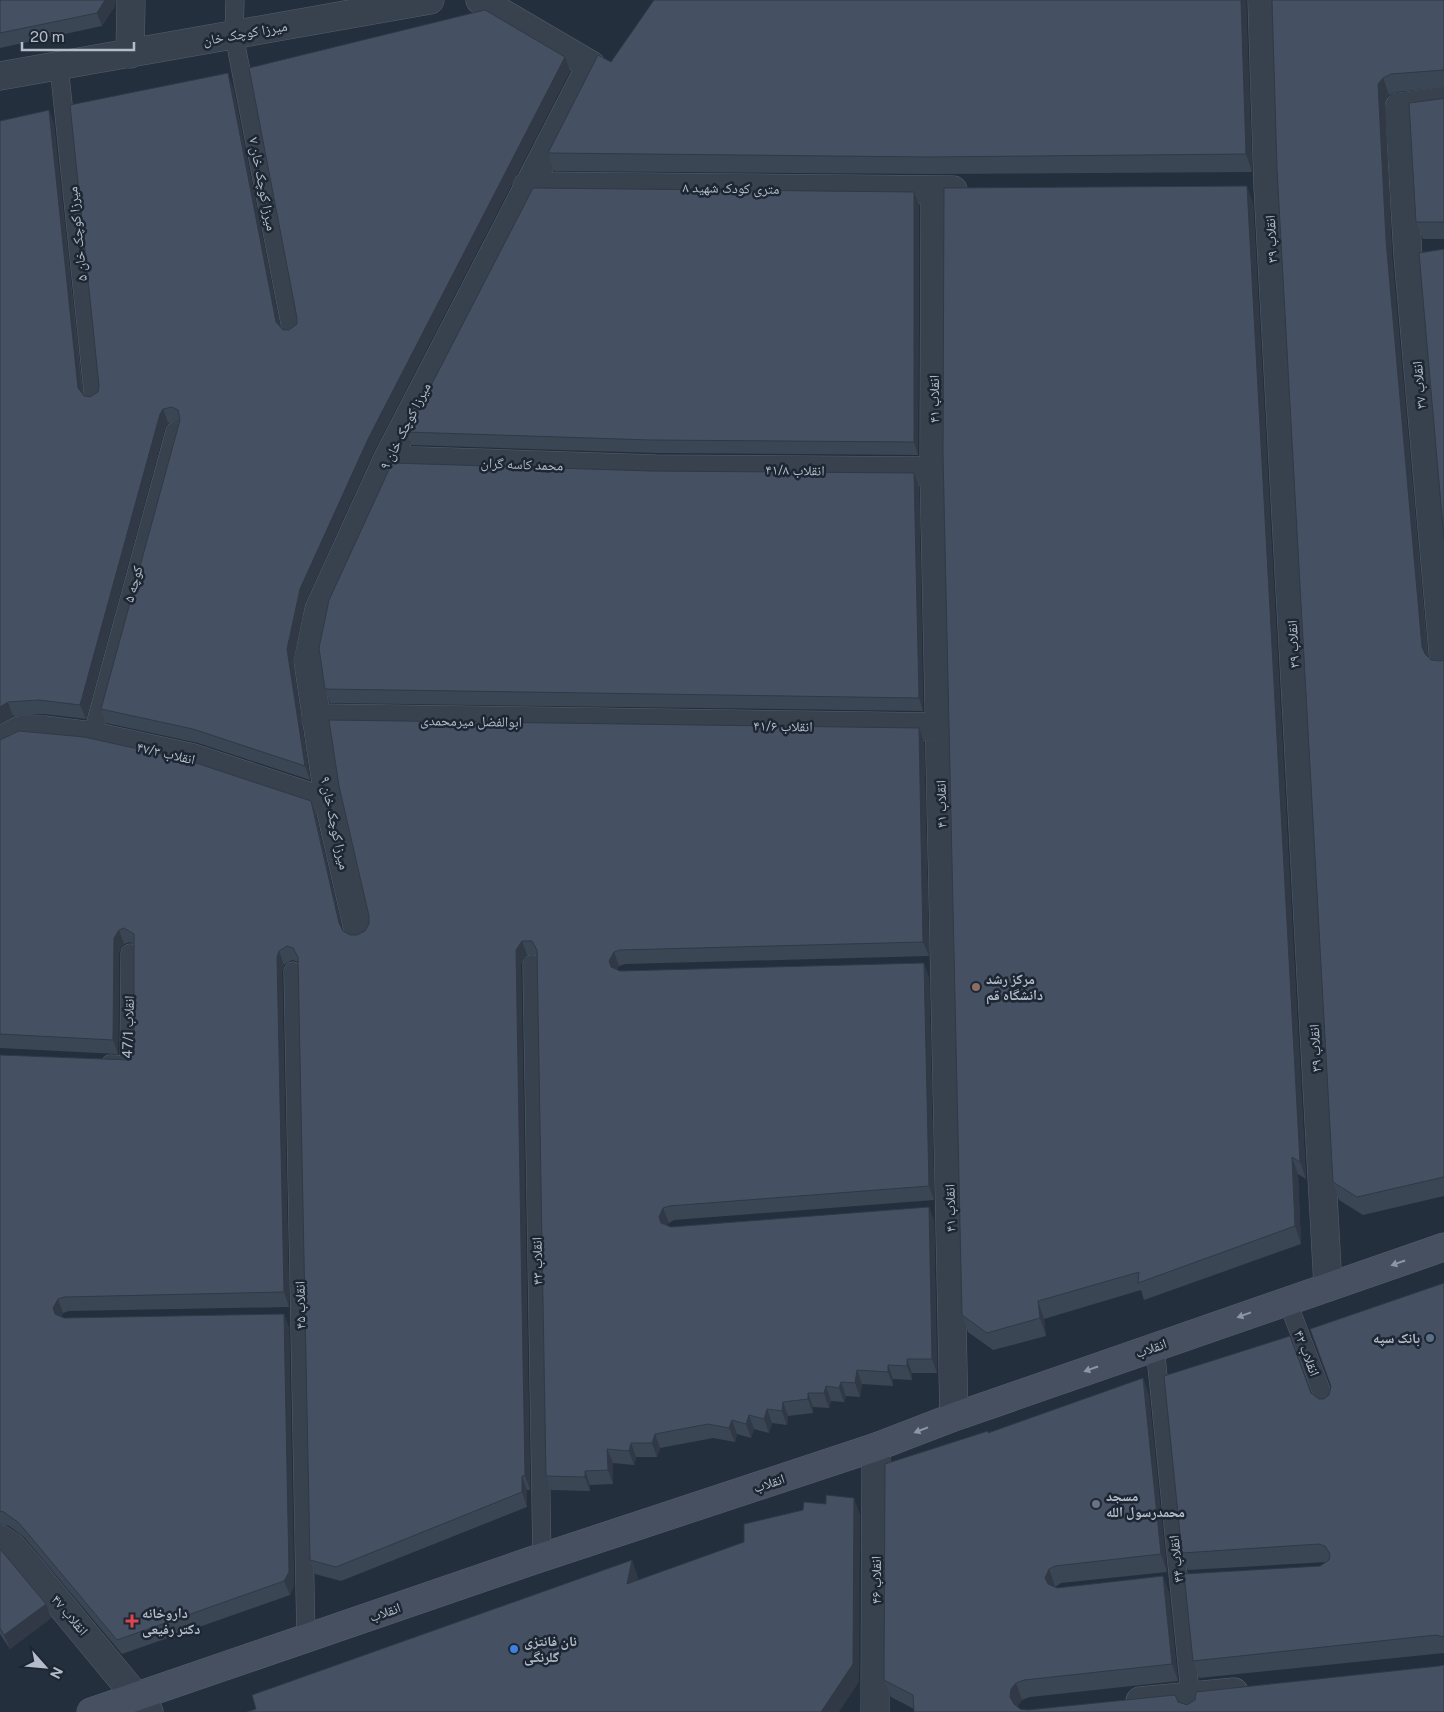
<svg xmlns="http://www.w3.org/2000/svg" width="1444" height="1712" font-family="'Public Sans','Noto Naskh Arabic',sans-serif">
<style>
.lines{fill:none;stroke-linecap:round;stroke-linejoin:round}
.service-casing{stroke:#565f6c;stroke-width:19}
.minor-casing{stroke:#565f6c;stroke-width:29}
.secondary-casing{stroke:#565f6c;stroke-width:29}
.service{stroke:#38414e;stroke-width:18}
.minor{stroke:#38414e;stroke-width:28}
.secondary{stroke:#465061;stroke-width:28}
.wall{fill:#3b4654}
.shaded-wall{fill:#303945}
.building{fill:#455162;stroke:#303945}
.oneway{fill:#8e96a5}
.education-dot{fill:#8d6e63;stroke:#1d2633;stroke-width:2}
.service-dot{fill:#5c6f8a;stroke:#1d2633;stroke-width:2}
.worship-dot{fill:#6b7280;stroke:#1d2633;stroke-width:2}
.health-dot{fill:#e0444e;stroke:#1d2633;stroke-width:2}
.shop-dot{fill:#3f7fe0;stroke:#1d2633;stroke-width:2}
.labels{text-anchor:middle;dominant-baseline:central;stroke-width:5;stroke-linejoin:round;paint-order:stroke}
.street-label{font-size:14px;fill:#b4bcc9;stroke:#1d2633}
.poi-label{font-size:14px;font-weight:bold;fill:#b4bcc9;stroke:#1d2633;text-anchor:start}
</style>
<rect width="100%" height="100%" fill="#242f3e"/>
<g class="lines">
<g class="service-casing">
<path id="service" d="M235,0L234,35L292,334
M59,66L94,401
M92,736L175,431
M532,964L542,1558
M293,971L306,1639
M110,1064L129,1065L130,953
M1287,1300L1327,1406
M1155,1347L1192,1712"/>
</g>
<g class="minor-casing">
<path id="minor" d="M1262,0L1268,187L1328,1287
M130,54L131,0
M0,76L430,0
M1444,101L1399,107L1408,256L1444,663
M527,186L953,190
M935,190L934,471L954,1417
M387,460L656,469L934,471
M315,718L939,727
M0,741L20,730H44L92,736L193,758L329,803
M359,934L329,803L308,661L319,609L387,460L591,65L480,0
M0,1539L12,1547L31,1569L149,1712
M1140,1701L1234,1692
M875,1712L876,1447"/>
</g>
<g class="secondary-casing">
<path id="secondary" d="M91,1712L531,1561L876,1447L954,1417L1444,1247"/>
</g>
<use href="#service" class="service"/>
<use href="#minor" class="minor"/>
<use href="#secondary" class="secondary"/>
</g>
<path class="wall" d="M0,0L115,6L102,26L0,48Z
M1246,0L1252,172L935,174L554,171L548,153L611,62Z
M1272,0H1444V87L1397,92L1389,95L1385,101L1392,257L1428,657L1431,660L1440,661L1444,660V1196L1363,1215L1339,1200L1333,1182Z
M565,57L570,71L373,453L305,603L293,663L310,780L198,743L106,723L101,709L179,422L177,421L168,423L165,428L86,719L44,714L13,716L0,724V121L49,110L54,124L83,394L84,396L90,397L98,392L233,87L280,326L283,330H289L297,324Z
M1444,98V239H1423L1416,222L1440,99Z
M1253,203L1306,1179L1298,1174L1301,1244L1144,1300L1141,1290L1044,1319L1046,1336L993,1350L968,1332L962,1315Z
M919,205L918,455L656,453L412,445L407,432Z
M914,473L919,487L923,711L330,703L325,689Z
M919,728L924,742L929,956L625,964L619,966L617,970L620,971L929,977L934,1200L674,1220L669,1223L667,1226L671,1227L929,1207L934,1221L937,1373H912V1380L893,1379V1386L862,1384L860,1397L846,1396L844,1402L831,1401L829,1408L813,1407V1413L788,1416L787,1425L772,1423L769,1433L754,1429L751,1438L737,1434L735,1442L713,1438L660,1448L657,1457H636L634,1465L613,1463V1484L590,1485V1491L551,1490L546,1476L538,955H527L521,964L530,1490H527V1507L341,1581L315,1574L310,1560L299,962L292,960L284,965L282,971L289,1307L69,1311L63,1313L61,1317L64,1318L284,1314L289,1328L294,1586L290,1595L122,1654L24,1537L9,1526L0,1524V1055L129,1060L134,1051V945L130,942L124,944L119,952L118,1054L0,1048V740L311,801L316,815L342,929L343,931L350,935H357Z
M1444,1283V1653L1199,1678L1193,1661L1327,1562L1188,1570L1182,1553L1311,1393L1319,1399H1324L1329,1395Z
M1143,1378L1149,1396L1167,1572L1061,1583L1055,1587L1057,1588L1163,1576L1169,1593L1178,1681L1030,1697L1022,1700L1017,1707L1020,1709L1027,1710L1178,1702L1187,1705L1439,1666L1444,1712H914V1709L891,1697L884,1680L988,1431V1433Z
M0,1549L51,1618L10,1649L0,1634Z"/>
<path class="shaded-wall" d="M105,0H116L115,6L102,26L97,13Z
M1241,0H1246L1252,172L1246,154Z
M565,57L570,71L373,453L305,603L293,663L310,780L305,766L287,649L300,589L368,439Z
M228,73L233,87L282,336L276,322Z
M1383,78L1389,95L1385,101L1392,257L1428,664L1422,647L1386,240L1378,84Z
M49,110L54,124L83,402L78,388Z
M1247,186L1253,203L1306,1179L1300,1162Z
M914,192L919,205L918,455L914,442Z
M163,409L168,423L165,428L86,719L80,705L160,414Z
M914,473L919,487L923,711L919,698Z
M8,702L13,716L0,724V707Z
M919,728L924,742L929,956L923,942Z
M311,801L316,815L344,937L339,923Z
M119,930L124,944L119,952L118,1054L113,1040L114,938Z
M522,941L527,955L521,964L530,1490L525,1476L516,950Z
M279,951L284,965L282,971L289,1307L284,1292L277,957Z
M614,952L619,966L614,975L609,961Z
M924,963L929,977L934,1200L929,1186Z
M1292,1157L1298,1174L1301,1244L1295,1226Z
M929,1207L934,1221L937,1373L932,1359Z
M663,1208L669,1223L664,1231L659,1217Z
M58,1299L63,1313L58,1322L60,1328L53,1308Z
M1038,1301L1044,1319L1046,1336L1040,1318Z
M284,1314L289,1328L294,1586L290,1595L284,1581Z
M907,1359L912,1373V1380L907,1366Z
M888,1365L893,1379V1386L888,1372Z
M857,1370L862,1384L860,1397L855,1383Z
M1143,1378L1149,1396L1167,1572L1161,1554Z
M841,1382L846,1396L844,1402L839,1388Z
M826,1386L831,1401L829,1408L824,1393Z
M808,1393L813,1407V1413L808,1399Z
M783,1402L788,1416L787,1425L782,1411Z
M767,1409L772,1423L769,1433L764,1419Z
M749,1415L754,1429L751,1438L746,1424Z
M732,1420L737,1434L735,1442L729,1428Z
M655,1434L660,1448L657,1457L652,1443Z
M631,1443L636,1457L634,1465L629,1451Z
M607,1449L613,1463V1484L608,1470Z
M585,1471L590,1485V1491L585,1477Z
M522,1476L527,1490V1507L522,1492Z
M854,1498L860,1515L859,1682L839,1712H821Z
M632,1560L638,1577L633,1602L627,1584Z
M1049,1569L1055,1586L1051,1595L1045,1578Z
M1163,1576L1169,1593L1178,1681L1172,1664Z
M46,1604L51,1618L10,1649L4,1635Z
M1016,1683L1022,1700L1018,1706L1017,1712L1010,1697L1011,1689Z"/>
<path class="building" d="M0,0H105L97,13L0,33Z
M654,0H1241L1246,154L929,157L548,153L598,55L611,62Z
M1272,0H1444V70L1391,74L1383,78L1378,84L1386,240L1422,647L1425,654L1431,660L1440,661L1444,660V1177L1357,1197L1333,1182L1277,169Z
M485,10L565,57L368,439L300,589L287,649L305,766L193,729L101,709L180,420L178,410L172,407L163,409L160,414L80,705L39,700L8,702L0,707V121L49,110L78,388L84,396L90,397L98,392L99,386L70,105L228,73L276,322L283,330H289L297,324V318L249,68Z
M1444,98V222H1416L1409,103L1440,99Z
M1247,186L1300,1162L1292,1157L1295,1226L1138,1283L1139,1272L1038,1301L1040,1318L987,1333L962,1315L943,454L944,188Z
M533,188L914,192V442L651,440L407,432Z
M1444,249V539L1419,253Z
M392,463L651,471L914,473L919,698L325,689L319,648L329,600Z
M329,720L919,728L923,942L620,950L614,952L609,961L611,967L620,971L924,963L929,1186L669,1206L663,1208L659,1217L661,1223L671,1227L929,1207L932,1359H907V1366L888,1365V1372L857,1370L855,1383L841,1382L839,1388L826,1386L824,1393H808V1399L783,1402L782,1411L767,1409L764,1419L749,1415L746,1424L732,1420L729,1428L708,1424L655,1434L652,1443H631L629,1451L607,1449L608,1470L585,1471V1477L546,1476L537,950L532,941H522L516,950L525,1476H522V1492L336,1567L310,1560L298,957L293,948L287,946L279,951L277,957L284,1292L64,1297L58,1299L53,1308L55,1314L64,1318L284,1314L289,1572L284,1581L117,1640L19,1523L4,1512L0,1511V1055L129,1060L134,1051V934L124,928L119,930L114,938L113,1040L0,1034V740L19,731L84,737L184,759L311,801L339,923L343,931L350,935H357L365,931L369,924V916L339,786Z
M1444,1283V1637L1436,1635L1193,1661L1184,1574L1320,1566L1329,1560L1330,1554L1325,1546L1319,1544L1182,1553L1164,1376L1290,1336L1311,1393L1319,1399H1324L1329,1395L1331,1386L1310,1329Z
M1143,1378L1161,1554L1055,1566L1049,1569L1045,1578L1048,1584L1057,1588L1163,1576L1172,1664L1024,1680L1016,1683L1011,1689L1010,1697L1014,1704L1020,1709L1027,1710L1175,1695L1178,1702L1187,1705L1195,1700L1196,1692L1439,1666L1444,1665V1712H914L913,1695L884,1680L885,1464L988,1431V1433Z
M826,1495L854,1498L853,1664L821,1712H247L256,1709L252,1695L632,1560L627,1584L744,1542V1524L803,1510L804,1502L826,1504Z
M0,1549L46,1604L4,1635L0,1628Z"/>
<defs><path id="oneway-solid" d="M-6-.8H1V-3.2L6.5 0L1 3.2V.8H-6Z" transform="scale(1.25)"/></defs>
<g class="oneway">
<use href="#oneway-solid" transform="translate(1398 1263) rotate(161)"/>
<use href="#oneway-solid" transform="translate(1244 1315) rotate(160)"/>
<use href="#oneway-solid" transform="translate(1091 1369) rotate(161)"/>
<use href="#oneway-solid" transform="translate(921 1430) rotate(159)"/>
</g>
<circle class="education-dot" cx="976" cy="987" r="5"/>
<circle class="service-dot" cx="1430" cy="1338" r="5"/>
<circle class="worship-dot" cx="1096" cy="1504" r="5"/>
<path class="health-dot" d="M129.5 1613.5h5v5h5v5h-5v5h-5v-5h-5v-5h5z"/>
<circle class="shop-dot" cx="514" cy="1649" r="5"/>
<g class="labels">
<g class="street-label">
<text transform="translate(245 33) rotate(-10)">میرزا کوچک خان</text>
<text transform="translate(263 184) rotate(79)">میرزا کوچک خان ۷</text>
<text transform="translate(731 188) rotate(1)">۸ متری کودک شهید</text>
<text transform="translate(77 234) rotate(-96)">میرزا کوچک خان ۵</text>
<text transform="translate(1271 239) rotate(-93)">انقلاب ۳۹</text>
<text transform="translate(1419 385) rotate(-95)">انقلاب ۳۷</text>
<text transform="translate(934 399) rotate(-90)">انقلاب ۴۱</text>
<text transform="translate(405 426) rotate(-63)">میرزا کوچک خان ۹</text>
<text transform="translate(522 464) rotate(2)">محمد کاسه گران</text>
<text transform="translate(795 470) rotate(1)">انقلاب ۴۱/۸</text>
<text transform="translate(133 584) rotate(-75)">کوچه ۵</text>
<text transform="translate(1293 644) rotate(-93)">انقلاب ۳۹</text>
<text transform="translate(471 721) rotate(1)">ابوالفضل میرمحمدی</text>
<text transform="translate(783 726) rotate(1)">انقلاب ۴۱/۶</text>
<text transform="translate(166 753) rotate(13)">انقلاب ۴۷/۳</text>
<text transform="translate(941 804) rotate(-91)">انقلاب ۴۱</text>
<text transform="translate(335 823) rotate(78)">میرزا کوچک خان ۹</text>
<text transform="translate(128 1027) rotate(-88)">انقلاب 47/1</text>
<text transform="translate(1315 1048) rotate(-93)">انقلاب ۳۹</text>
<text transform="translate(950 1208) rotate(-91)">انقلاب ۴۱</text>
<text transform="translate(537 1261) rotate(-91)">انقلاب ۴۳</text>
<text transform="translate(300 1305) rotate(-91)">انقلاب ۴۵</text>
<text transform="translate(1151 1348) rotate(-19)">انقلاب</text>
<text transform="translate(1307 1353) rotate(69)">انقلاب ۴۲</text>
<text transform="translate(769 1483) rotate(-18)">انقلاب</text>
<text transform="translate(1176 1559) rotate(-96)">انقلاب ۴۴</text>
<text transform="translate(876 1580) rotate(-90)">انقلاب ۴۶</text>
<text transform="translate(385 1612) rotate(-19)">انقلاب</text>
<text transform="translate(70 1615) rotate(50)">انقلاب ۴۷</text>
</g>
<g class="poi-label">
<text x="986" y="979">مرکز رشد<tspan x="986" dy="16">دانشگاه قم</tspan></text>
<text x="1420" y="1338" text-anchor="end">بانک سپه</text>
<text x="1106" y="1496">مسجد<tspan x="1106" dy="16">محمدرسول الله</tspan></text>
<text x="142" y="1613">داروخانه<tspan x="142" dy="16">دکتر رفیعی</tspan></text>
<text x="524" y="1641">نان فانتزی<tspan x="524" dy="16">گلرنگی</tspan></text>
</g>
</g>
<g transform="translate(45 1667) rotate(117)" stroke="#1d2633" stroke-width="4" paint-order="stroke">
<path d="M0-4L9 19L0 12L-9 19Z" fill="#b4bcc9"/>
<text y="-8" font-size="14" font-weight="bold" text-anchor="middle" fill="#b4bcc9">N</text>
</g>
<path d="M22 42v8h112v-8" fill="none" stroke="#b4bcc9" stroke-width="2.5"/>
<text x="30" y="42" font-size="15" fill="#b4bcc9" stroke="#1d2633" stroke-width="4" paint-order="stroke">20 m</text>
</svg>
